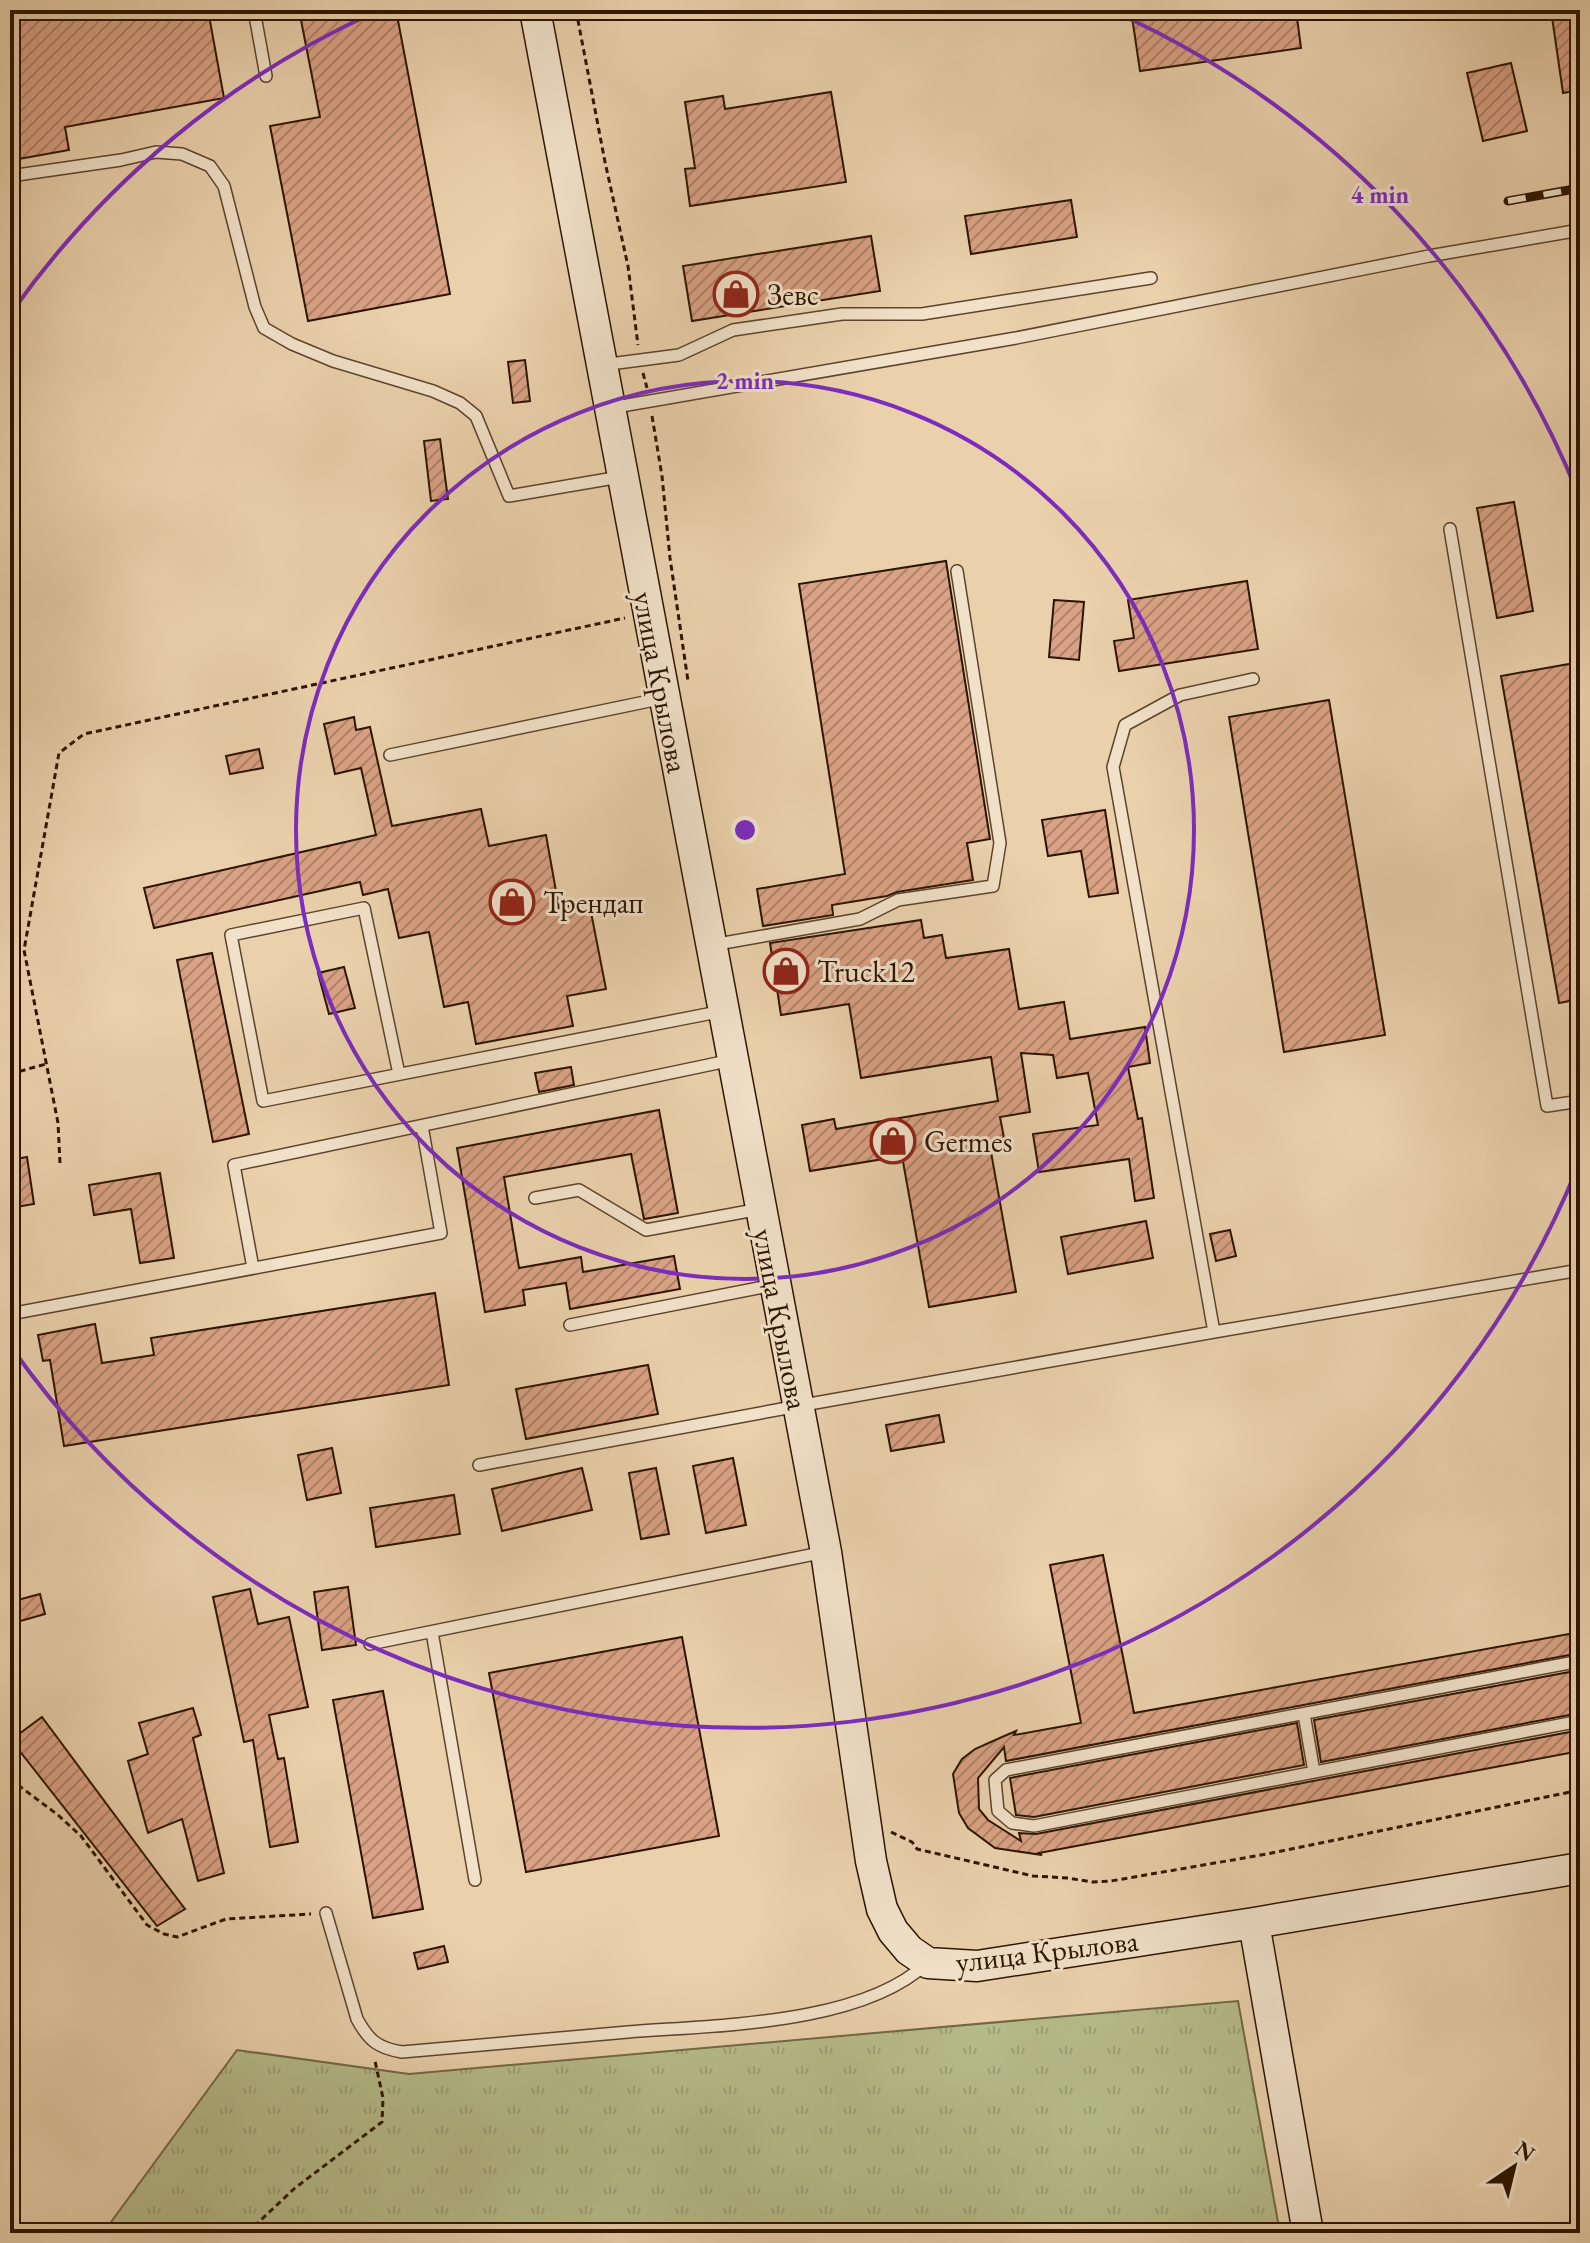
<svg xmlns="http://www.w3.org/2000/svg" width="1590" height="2243" font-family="'EB Garamond',serif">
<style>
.grass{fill:url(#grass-tufts);stroke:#726845;stroke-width:2}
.building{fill:url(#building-hatch);stroke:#2d1400;stroke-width:2}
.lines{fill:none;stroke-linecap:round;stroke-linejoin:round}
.lane-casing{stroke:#5c432b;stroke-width:14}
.secondary-casing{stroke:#2d1400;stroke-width:33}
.path{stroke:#2d1400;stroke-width:3;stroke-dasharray:6 4;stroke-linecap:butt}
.lane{stroke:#f1e1c9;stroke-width:11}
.secondary{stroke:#f1e1c9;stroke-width:30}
.rail-casing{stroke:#2d1400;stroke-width:9}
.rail{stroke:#f1e1c9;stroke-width:6;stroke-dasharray:18;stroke-linecap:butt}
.ring{fill:none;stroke:#7b2cbf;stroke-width:4}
.labels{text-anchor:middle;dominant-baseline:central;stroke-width:6;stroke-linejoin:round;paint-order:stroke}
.poi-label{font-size:30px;fill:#2d1400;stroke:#f1e1c9;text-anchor:start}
.street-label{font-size:30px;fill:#2d1400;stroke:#f1e1c9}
.centre{fill:#7b2cbf;stroke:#f1e1c9;stroke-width:4}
.ring-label{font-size:24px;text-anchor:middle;font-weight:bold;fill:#7b2cbf;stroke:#f1e1c9;stroke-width:6;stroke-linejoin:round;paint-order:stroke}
</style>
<defs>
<pattern id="grass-tufts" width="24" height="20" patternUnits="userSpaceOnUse" patternTransform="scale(2)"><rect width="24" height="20" fill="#b6bc8a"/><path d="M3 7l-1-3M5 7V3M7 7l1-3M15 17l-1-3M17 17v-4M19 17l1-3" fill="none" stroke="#9da175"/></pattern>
<pattern id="building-hatch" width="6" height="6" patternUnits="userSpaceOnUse" patternTransform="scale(2)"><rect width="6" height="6" fill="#daa284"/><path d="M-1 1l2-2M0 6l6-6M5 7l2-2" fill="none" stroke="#b1836a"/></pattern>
</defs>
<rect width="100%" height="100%" fill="#ead1ac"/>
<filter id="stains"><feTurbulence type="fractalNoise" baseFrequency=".0025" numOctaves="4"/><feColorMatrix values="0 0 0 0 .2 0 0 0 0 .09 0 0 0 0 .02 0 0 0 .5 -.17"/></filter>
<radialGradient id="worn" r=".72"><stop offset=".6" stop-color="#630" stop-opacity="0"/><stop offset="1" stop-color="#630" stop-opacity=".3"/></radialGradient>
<path class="grass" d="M1238,2001L1280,2233H103L237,2050L409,2074Z"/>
<path class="building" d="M10,10H208L224,98L65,127L69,150L13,160L10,144Z
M299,10H396L450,294L308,321L270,126L320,117Z
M1131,10H1296L1301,48L1140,71Z
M1551,10H1580V90L1563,93Z
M1511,63L1527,131L1483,141L1467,73Z
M831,92L846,182L690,206L685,169L695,168L685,102L723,96L725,109Z
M1071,200L1077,237L971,254L965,216Z
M871,236L880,291L692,321L683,266Z
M525,360L530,401L513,403L508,362Z
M440,439L448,499L431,501L424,441Z
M1514,502L1533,611L1497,618L1477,508Z
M946,561L990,839L967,843L973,880L897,892L887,896L832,905L833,915L763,926L757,889L845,874L799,584Z
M1247,581L1258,649L1119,671L1114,641L1134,638L1128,600Z
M1054,600L1084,602L1079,660L1049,657Z
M1580,662V999L1559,1003L1501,676Z
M1329,700L1385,1035L1284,1052L1229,717Z
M354,717L356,730L370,727L392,826L481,809L489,846L546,835L559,908L589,902L606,989L567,996L573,1026L476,1044L468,1002L444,1007L429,932L399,938L388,889L363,895L360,882L154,928L144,888L376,835L361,768L335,774L324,724Z
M259,749L263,768L230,774L226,756Z
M1105,810L1118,893L1089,897L1081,851L1048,856L1042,820Z
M921,920L924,938L942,935L946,958L1009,949L1019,1009L1064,1002L1070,1039L1145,1027L1150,1063L1128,1067L1138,1119L1142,1118L1154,1198L1135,1201L1129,1159L1039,1172L1033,1134L1098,1125L1088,1073L1057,1078L1053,1055L1021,1053L1030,1112L1000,1117L1004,1138L989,1141L1016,1292L929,1307L902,1156L810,1171L802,1125L834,1119L836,1129L998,1101L991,1057L861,1078L849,1004L781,1015L770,943Z
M212,953L249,1134L213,1142L177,960Z
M344,967L355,1008L329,1014L318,973Z
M571,1067L574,1085L539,1092L535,1073Z
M659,1110L678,1213L644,1219L631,1154L504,1177L519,1268L581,1257L583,1272L674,1256L680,1289L570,1309L566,1283L523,1290L525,1305L485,1312L457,1148Z
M27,1157L34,1204L10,1208V1160Z
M160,1173L174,1258L140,1263L131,1209L94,1215L89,1185Z
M1146,1221L1153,1258L1068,1274L1061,1237Z
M1230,1230L1236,1256L1216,1261L1210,1234Z
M435,1293L449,1385L64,1446L50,1360L43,1361L38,1335L95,1324L102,1363L154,1355L151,1338Z
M648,1365L658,1414L526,1439L516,1389Z
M939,1415L944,1442L891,1451L886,1425Z
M332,1448L341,1493L307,1500L298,1455Z
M733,1458L746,1525L706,1533L693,1466Z
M582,1468L592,1510L502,1531L492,1489Z
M656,1468L669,1534L641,1539L629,1473Z
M454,1495L460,1534L376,1547L370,1508Z
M1103,1555L1134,1713L1580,1632V1653L1006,1761L1004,1747L978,1778L979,1809L988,1820L1021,1841L1019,1833L1036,1834L1580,1730V1751L1039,1853L1042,1855L995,1848L968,1828L959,1813L953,1774L962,1759L975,1749L1002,1737L1016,1731L1014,1735L1081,1723L1050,1565Z
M348,1587L356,1645L322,1650L314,1592Z
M250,1589L258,1624L289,1617L308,1707L269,1715L278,1759L284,1758L298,1842L270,1847L253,1740L244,1742L213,1597Z
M40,1594L45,1614L10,1624V1602Z
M682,1637L719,1836L526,1872L489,1673Z
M1580,1670V1713L1321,1762L1314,1720Z
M383,1691L423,1909L373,1918L333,1700Z
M193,1708L201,1735L193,1738L224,1873L198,1881L182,1819L148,1833L128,1761L148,1754L139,1723Z
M42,1717L160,1876L185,1909L157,1926L11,1740Z
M1297,1723L1304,1765L1034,1817L1016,1815L1010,1778Z
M444,1946L448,1962L418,1969L414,1953Z"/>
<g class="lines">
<g class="lane-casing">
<path id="lane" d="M254,10L266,76
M10,176L121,160L156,152L182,154L210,166L224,186L255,307L264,328L292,344L333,361L433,391L460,403L476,416L509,496L620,477
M602,365L679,355L733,330L842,314H922L1151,278
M610,408L1016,338L1429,256L1580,230
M1450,529L1547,1106L1580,1101
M390,755L664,698
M712,945L860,919L898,900L993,886L1000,843L957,571
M399,1074L364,908L231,935L263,1101L723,1011
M535,1198L579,1190L646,1230L760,1209
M253,1268L234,1165L732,1060
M10,1314L441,1233L422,1126
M570,1325L774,1285
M1214,1332L1580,1270
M479,1465L798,1406L1214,1332L1113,767L1125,725L1180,695L1253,679
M432,1632L475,1880
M370,1644L825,1552
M1580,1661L1006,1770L995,1780L998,1811L1012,1823L1034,1826L1580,1721
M1304,1714L1314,1772
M326,1913L357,2019C369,2041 378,2048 402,2052C477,2045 553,2039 628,2032C716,2025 861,2025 927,1963"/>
</g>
<g class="secondary-casing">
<path id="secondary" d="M535,10L826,1552L871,1861L882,1909L893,1931L909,1950L928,1963L977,1966L1254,1923L1580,1868
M1254,1923L1308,2233"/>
</g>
<path class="path" d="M576,10L605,162L628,266L638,345
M643,373L647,388
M652,416L662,476L670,558L688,681
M10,1074L46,1064
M60,1163L58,1123L24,950L59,753L84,734L625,618
M10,1779L58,1815L81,1836L147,1925L164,1934L177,1937L226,1919L311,1914
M891,1832L912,1842L917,1849L1033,1876L1068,1878L1092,1882L1111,1881L1267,1854L1580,1790
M247,2233L295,2188L382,2122L383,2098L375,2061"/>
<use href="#lane" class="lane"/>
<use href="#secondary" class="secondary"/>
<g class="rail-casing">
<path id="rail" d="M1508,201L1580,188"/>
</g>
<use href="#rail" class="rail"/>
</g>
<g class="ring">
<circle cx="745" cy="830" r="449"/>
<path d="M1578 1166A898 898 0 0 1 14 1351M14 309A898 898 0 0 1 373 13M1117 13A898 898 0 0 1 1578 494"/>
</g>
<defs>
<g id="shop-ring" transform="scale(2.3)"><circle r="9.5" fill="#f1e1c9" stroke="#8f2418" stroke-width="1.5"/><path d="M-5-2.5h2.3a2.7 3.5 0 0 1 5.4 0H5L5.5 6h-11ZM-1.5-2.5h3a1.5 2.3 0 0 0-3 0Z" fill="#8f2418"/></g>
</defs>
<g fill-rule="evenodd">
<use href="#shop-ring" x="736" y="294"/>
<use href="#shop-ring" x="512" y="902"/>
<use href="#shop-ring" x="786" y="971"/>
<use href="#shop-ring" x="893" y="1141"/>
</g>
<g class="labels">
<g class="poi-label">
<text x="767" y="294">Зевс</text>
<text x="543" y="902">Трендап</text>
<text x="817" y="971">Truck12</text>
<text x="924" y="1141">Germes</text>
</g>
<g class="street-label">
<text transform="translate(661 682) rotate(79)">улица Крылова</text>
<text transform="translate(781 1319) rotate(79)">улица Крылова</text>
<text transform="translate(1047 1951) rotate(-7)">улица Крылова</text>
</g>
</g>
<circle cx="745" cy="830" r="12" class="centre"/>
<g class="ring-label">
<text x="1380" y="203">4 min</text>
<text x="745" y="389">2 min</text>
</g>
<rect width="1590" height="2243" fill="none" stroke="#ead1ac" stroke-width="40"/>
<rect x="12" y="12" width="1566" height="2219" fill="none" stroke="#2d1400" stroke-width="4"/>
<rect x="20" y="20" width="1550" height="2203" fill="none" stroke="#2d1400" stroke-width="2"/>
<g transform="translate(1514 2167) rotate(35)" stroke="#f1e1c9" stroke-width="6" paint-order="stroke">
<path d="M0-6L14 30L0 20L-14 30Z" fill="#2d1400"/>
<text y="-12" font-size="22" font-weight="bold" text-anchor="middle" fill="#2d1400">N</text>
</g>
<rect width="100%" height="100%" filter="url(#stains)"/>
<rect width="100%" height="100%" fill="url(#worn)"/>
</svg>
